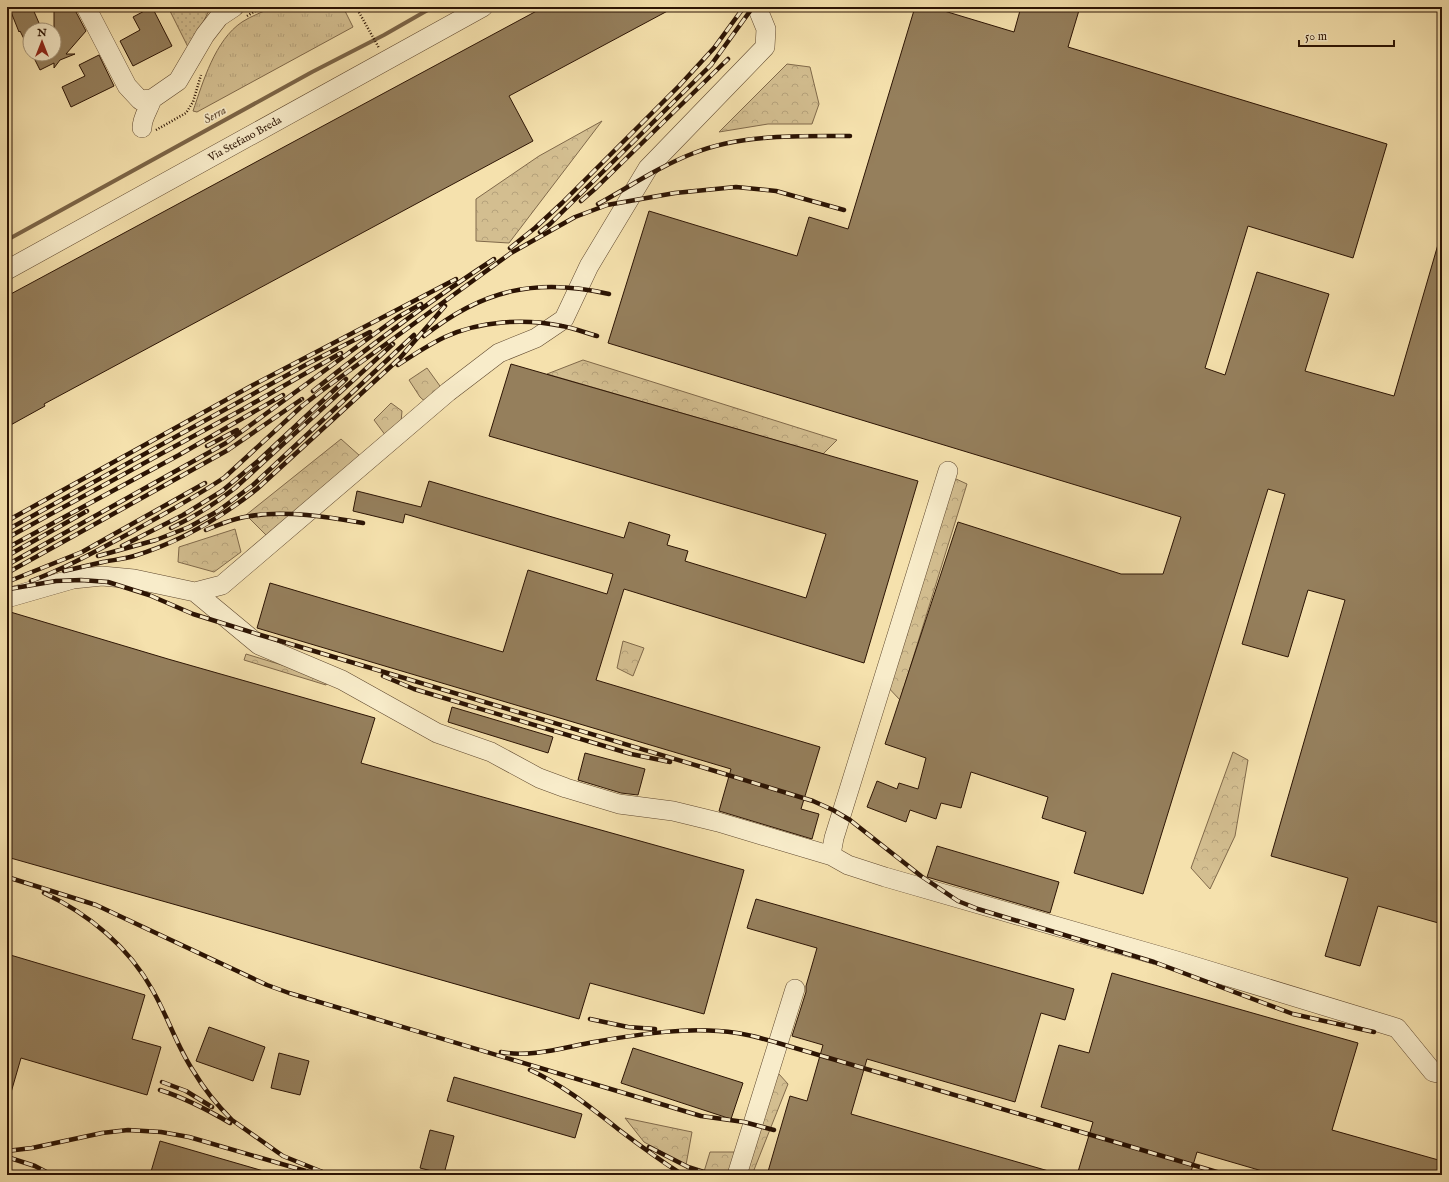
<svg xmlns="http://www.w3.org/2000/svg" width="1449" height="1182" font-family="'IM FELL English',serif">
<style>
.grass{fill:url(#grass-dots);stroke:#80694a}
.forest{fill:url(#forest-crowns);stroke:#80694a}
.park{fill:url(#park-tufts);stroke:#80694a}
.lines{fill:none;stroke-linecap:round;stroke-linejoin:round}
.stream{stroke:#7c6547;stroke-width:4}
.building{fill:#957f5c;stroke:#2c1404}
.minor-casing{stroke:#5e472e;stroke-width:20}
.path{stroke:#2c1404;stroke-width:2.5;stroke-dasharray:1 2;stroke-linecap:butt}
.minor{stroke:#f8ecca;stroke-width:19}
.rail-casing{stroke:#2c1404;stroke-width:4.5}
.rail{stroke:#f8ecca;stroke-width:3;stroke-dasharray:9;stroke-linecap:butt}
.labels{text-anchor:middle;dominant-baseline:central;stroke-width:3;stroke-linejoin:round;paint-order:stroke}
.street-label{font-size:11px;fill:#2c1404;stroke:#f8ecca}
.water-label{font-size:12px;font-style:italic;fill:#614a31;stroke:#f8ecca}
</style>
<defs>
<pattern id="grass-dots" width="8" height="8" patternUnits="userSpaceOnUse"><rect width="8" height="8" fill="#d3be90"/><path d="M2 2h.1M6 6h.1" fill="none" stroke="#b5a27b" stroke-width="1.8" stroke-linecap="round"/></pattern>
<pattern id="forest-crowns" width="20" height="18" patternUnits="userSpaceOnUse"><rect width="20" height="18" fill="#d3be90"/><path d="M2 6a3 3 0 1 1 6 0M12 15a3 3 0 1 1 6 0" fill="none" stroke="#b5a27b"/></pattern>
<pattern id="park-tufts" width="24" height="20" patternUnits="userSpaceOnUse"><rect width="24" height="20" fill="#d3be90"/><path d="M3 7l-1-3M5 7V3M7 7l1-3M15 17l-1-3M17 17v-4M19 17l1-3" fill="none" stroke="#b5a27b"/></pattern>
</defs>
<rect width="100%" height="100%" fill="#f5e1ad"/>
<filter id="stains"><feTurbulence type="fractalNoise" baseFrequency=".005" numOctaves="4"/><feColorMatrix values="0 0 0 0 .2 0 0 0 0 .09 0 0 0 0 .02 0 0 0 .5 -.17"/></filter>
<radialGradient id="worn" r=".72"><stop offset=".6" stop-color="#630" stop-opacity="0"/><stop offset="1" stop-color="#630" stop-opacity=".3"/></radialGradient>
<path class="grass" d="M168,7H211L189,49Z"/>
<path class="forest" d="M787,64L810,67L819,104L812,124H768L719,132Z
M602,121L509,243L476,241V199L539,156Z
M583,360L837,440L823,454L547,374Z
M427,368L440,386L431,407L420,397L409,380Z
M391,403L402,411L400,434L386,436L374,420Z
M341,439L360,456L268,537L246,515Z
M943,473L967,484L900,700L884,683Z
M235,529L241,552L214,572L178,562L179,547Z
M623,641L644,648L633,676L617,668Z
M246,654L328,679L326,685L244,660Z
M1233,752L1248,760L1235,836L1210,889L1191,868Z
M770,1064L788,1084L752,1175H703L710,1152H739Z
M625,1118L692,1132L686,1165L644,1142Z"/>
<path class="park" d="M273,7H343L353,27L197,112L193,111C203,82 215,40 242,22C251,16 263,12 273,7Z"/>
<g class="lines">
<path class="stream" d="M7,240L312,72L384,35L433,7"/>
</g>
<path class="building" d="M9,7H32L39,23L30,27V51L20,31L19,32Z
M54,7H75L76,12L86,31L66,54H75L60,60L54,68V63L40,70L32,54H54Z
M152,7L172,46L133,66L120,41L140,30L133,17Z
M544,7H675L509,96L533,141L44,404L45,406L7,427V296Z
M915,7H931L1014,32L1021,7H1080L1068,47L1387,144L1353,258L1248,226L1205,368L1225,375L1257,272L1329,294L1305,371L1394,396L1439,241H1442V924L1378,906L1360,966L1325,956L1348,878L1271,856L1345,600L1308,590L1288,657L1242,644L1285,494L1268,489L1143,894L1074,873L1086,832L1042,818L1048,797L971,772L961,808L941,803L936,819L910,810L906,822L867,807L877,781L897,789L899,783L918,789L926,758L885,744L958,522L1121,574H1163L1181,517L608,343L649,211L797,256L809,217L848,229Z
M99,55L114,86L71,107L62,87L85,76L79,65Z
M511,364L918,481L864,663L624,589L596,680L820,747L801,809L819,814L812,839L719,811L731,769L257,628L270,583L503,652L528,570L607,594L613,574L405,514L403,523L353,511L357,491L421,507L429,481L624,538L629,522L670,535L667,545L688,551L685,561L806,598L826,534L489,436Z
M7,611L168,659L375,718L361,763L744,870L704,1014L590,983L579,1019L7,857Z
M452,707L553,737L548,753L448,722Z
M585,753L645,769L638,795L621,793L578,780Z
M937,846L1059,882L1050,913L927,877Z
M756,899L1074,989L1065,1020L1041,1013L1015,1102L867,1059L851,1114L1052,1172V1175H767L790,1096L807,1101L823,1045L792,1036L806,992V986L817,948L747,928Z
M7,954L145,995L132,1039L161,1047L147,1095L21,1058L10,1096H7Z
M1112,973L1358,1043L1332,1130L1442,1161V1175H1276L1197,1152L1190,1175H1077L1093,1122L1041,1107L1059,1045L1089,1053Z
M209,1027L265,1047L253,1081L196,1061Z
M633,1048L743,1083L731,1119L621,1083Z
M279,1053L309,1061L300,1095L271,1088Z
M454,1077L582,1114L575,1138L447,1101Z
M430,1130L454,1136L444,1174L420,1168Z
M160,1141L267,1172L266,1175H150Z"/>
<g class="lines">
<g class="minor-casing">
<path id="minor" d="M86,7L127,86L140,100L152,99L178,81L205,35L219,17L234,7
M142,128C142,117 149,109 152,99
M7,270L483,7
M948,471L834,838L832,849V856L848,865L885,877L1177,961L1397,1028L1433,1072L1442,1074
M195,592L259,645L342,680L437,733L491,752L539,778L566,788L619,804L673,811L718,822L832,856
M7,598L73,579L102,576L134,579L195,592L222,585L448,392L499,353L536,338L564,319L589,266L648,168L765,47L766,29L757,7
M737,1175L795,989"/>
</g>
<path class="path" d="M356,7L379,48
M247,16L262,7
M156,130L186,113L193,102L201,75"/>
<use href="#minor" class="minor"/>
<g class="rail-casing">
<path id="rail" d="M581,201L596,188L728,59
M598,204C629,187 660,166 694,153C741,134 800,136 850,136
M540,232L550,224L711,65L753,7
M510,248L535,228L562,203L679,86L714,48L744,7
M424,336C482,290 536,277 609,294
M398,365C413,355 428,345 445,337C480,321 524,318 562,326C574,328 586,333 597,336
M313,391C371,345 431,300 494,259
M207,446L237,430
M7,521L253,385L456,279
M171,528C194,517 215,504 235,488L393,344
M7,530L309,363L370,332
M206,530C220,524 235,518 250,516C285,510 329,517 363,523
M7,538L245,408L341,353
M122,546L183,515L222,491L258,461L346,379
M7,548L179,455L283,395
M7,556L87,511
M98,556L156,540L189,527L218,511L253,485L414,335
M7,565L226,443L373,335L398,317L421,304
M64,571C77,568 90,565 103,562C113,560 124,559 134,556C180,542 219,519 257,489L400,358L445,306
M7,573L228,450L302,399
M31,581C66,568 98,550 130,533C162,515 194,498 225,477L302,406L320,392L511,253L575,217L607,205L675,193L736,187L776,191L844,210
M7,582L82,552L205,483
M9,589L56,581L81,580L108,582L149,595L193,614L257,634L715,771L813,801L833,810L850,820L921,876L958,901L978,909L1154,962L1293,1014L1374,1032
M383,676L414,689L631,754L670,762
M7,877L96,905L267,985L289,993L701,1116L744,1122L774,1130
M44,893C89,914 129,947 153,991C168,1017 177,1047 194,1072C204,1089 218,1106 232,1120L283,1156L330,1175
M590,1019L628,1027L655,1029
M501,1052C531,1058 565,1047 594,1042C640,1034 690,1026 737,1033C751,1035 764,1039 778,1043L1227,1175
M530,1070C563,1085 590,1107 618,1129C639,1145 661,1161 683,1175
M162,1082L186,1091L212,1107
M160,1090C185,1098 208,1110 230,1123
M649,1147L688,1167L713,1175
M7,1151L32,1148L102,1133L128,1130L161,1132L189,1137L316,1174
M7,1157L35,1166L52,1175"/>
</g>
<use href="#rail" class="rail"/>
</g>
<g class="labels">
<g class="street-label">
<text transform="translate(245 139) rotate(-29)">Via Stefano Breda</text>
</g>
<g class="water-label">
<text transform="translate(215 115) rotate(-29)">Serra</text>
</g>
</g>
<rect width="1449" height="1182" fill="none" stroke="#f5e1ad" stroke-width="24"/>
<rect x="8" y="8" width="1433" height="1166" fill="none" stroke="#2c1404" stroke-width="2"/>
<rect x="12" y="12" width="1425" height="1158" fill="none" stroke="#2c1404"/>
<g transform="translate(42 42)"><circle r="19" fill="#f8ecca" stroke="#a6967b"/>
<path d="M0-3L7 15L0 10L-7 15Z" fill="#8f2418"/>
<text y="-6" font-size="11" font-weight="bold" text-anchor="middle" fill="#2c1404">N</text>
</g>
<path d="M1299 40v6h95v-6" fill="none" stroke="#2c1404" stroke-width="2"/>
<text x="1305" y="40" font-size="12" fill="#2c1404" stroke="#f8ecca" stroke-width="3" paint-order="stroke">50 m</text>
<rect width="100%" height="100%" filter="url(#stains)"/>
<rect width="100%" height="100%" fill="url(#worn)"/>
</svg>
